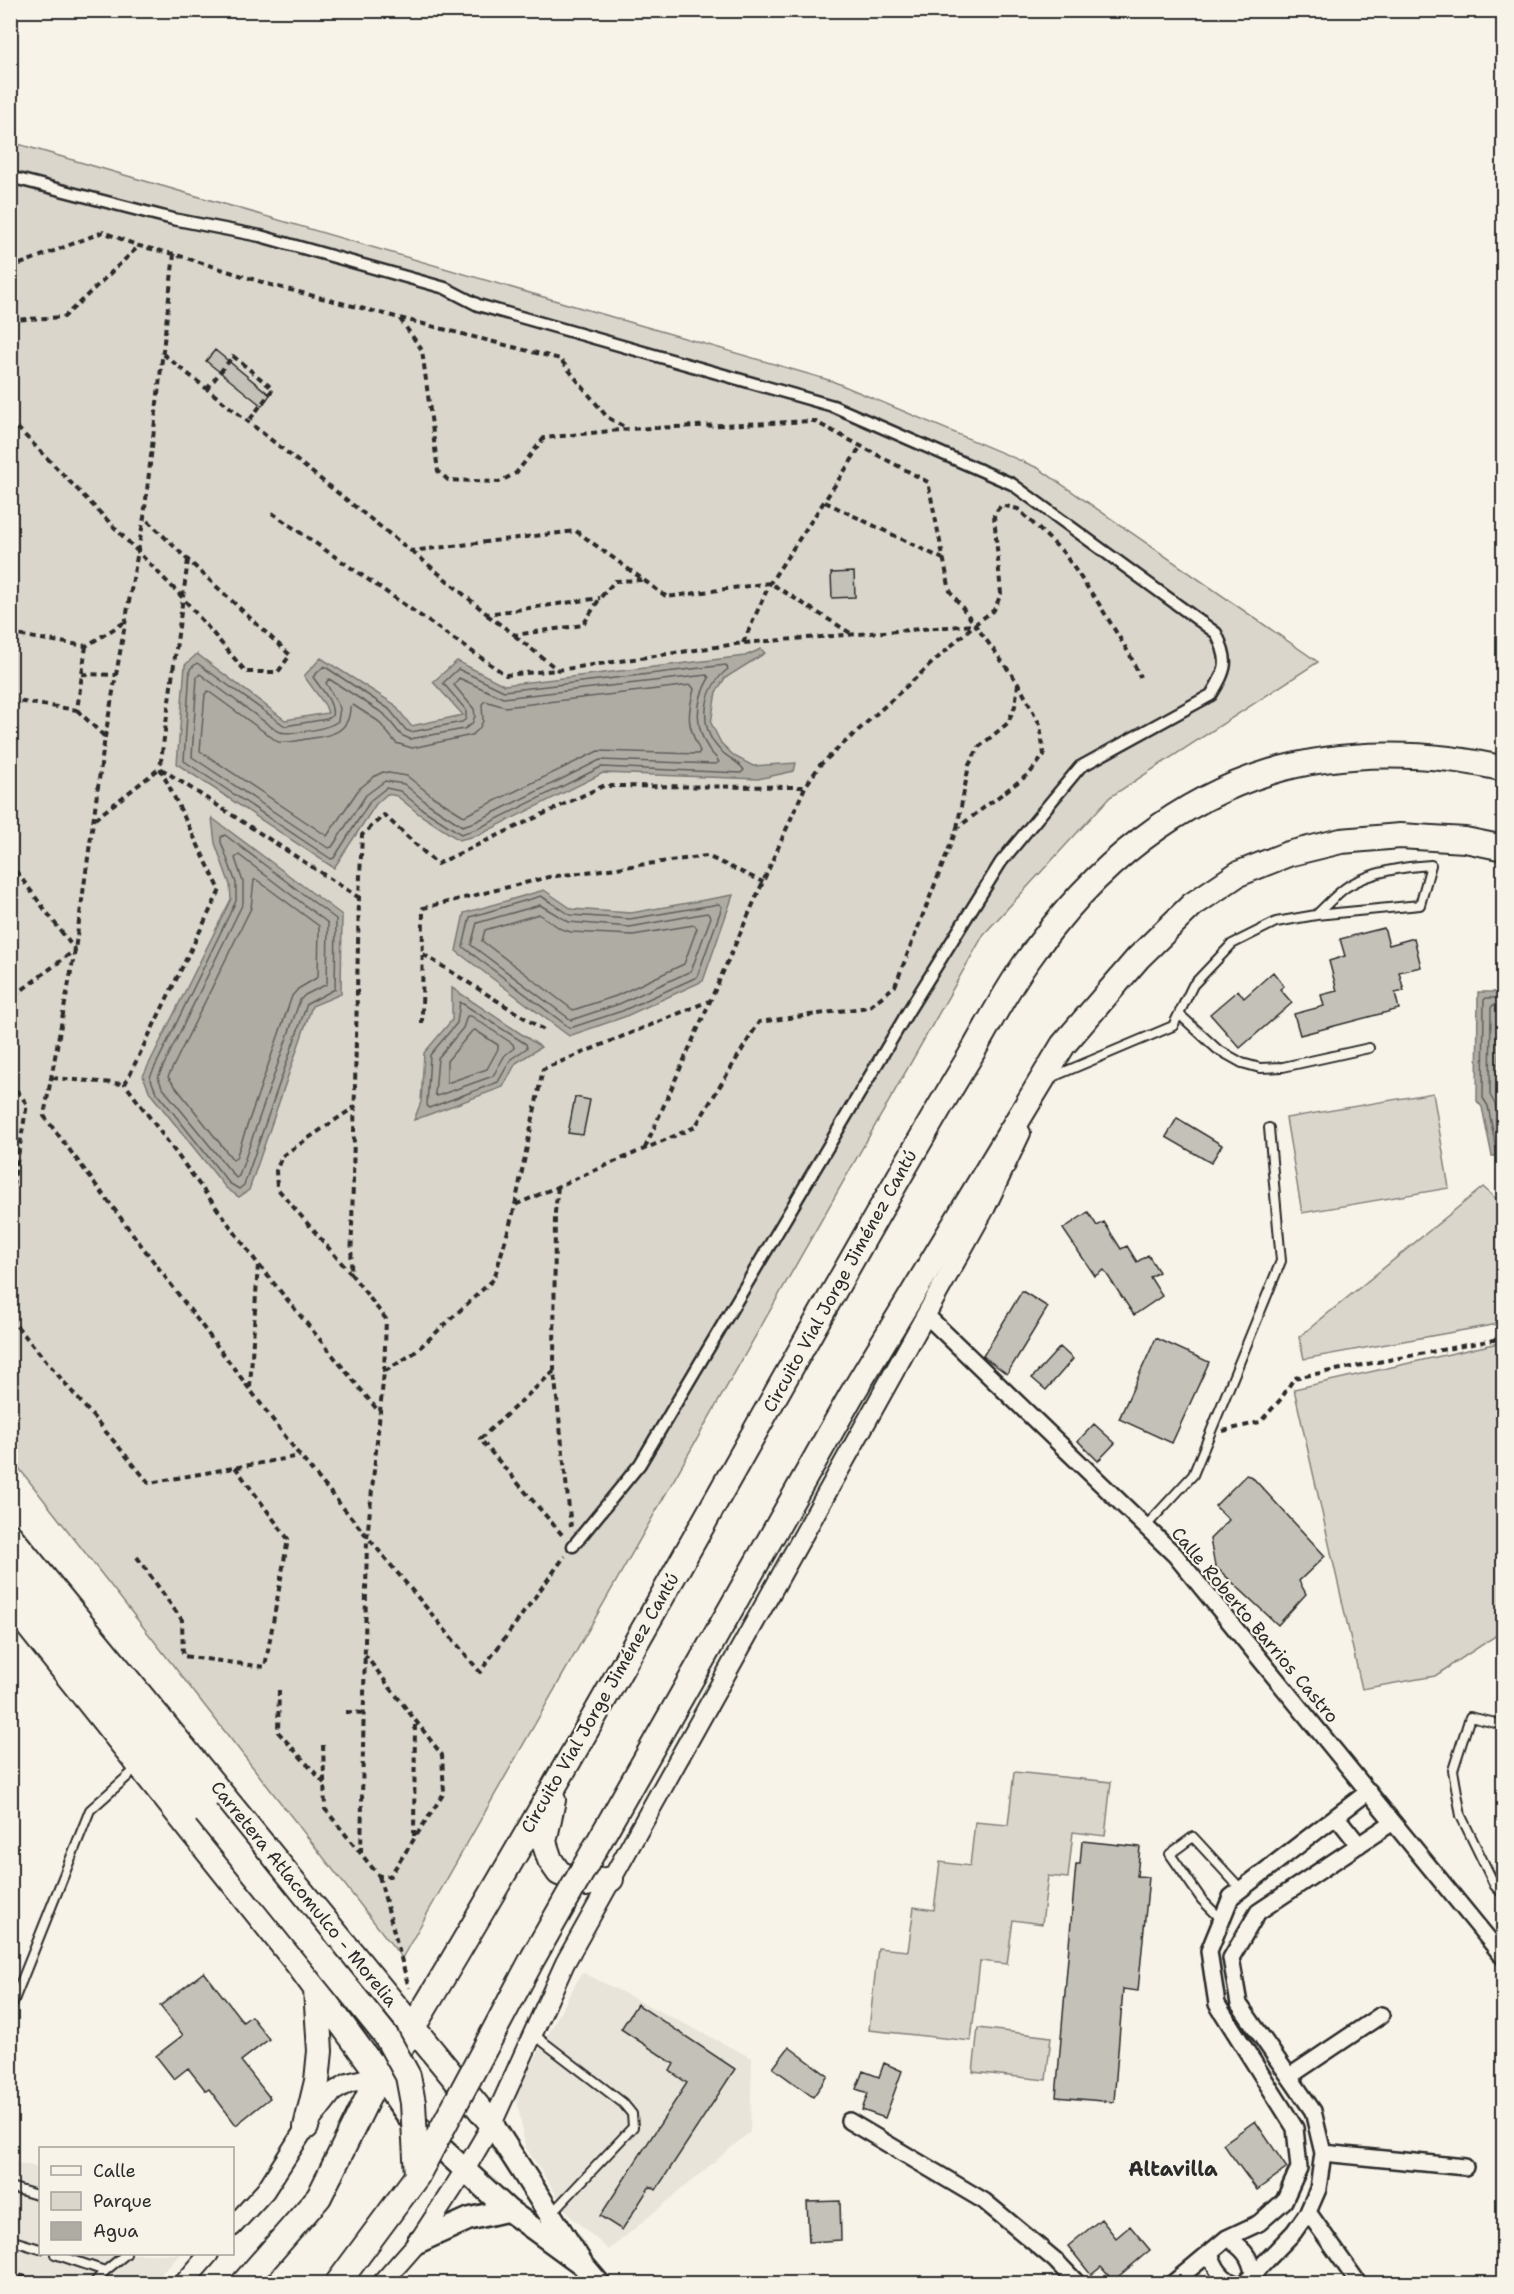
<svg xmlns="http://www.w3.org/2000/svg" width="1514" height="2294" font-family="'Shantell Sans',sans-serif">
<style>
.built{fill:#e8e4da}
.green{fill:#dad6cc;stroke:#82807c;stroke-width:1.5}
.water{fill:#afaca4;stroke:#7a7874;stroke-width:1.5}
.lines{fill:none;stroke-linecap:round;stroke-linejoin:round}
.shore{stroke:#605f5b;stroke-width:1.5}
.building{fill:#c4c1b9;stroke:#2b2b2b;stroke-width:1.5}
.service-casing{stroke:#2b2b2b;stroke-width:12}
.pedestrian-casing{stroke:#2b2b2b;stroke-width:15}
.minor-casing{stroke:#2b2b2b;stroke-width:20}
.tertiary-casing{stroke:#2b2b2b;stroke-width:22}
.secondary-casing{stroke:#2b2b2b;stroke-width:26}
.primary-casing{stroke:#2b2b2b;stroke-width:28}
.path{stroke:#2b2b2b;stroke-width:4;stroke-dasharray:6 4.5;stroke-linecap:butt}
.service{stroke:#f7f3e8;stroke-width:8}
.pedestrian{stroke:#f7f3e8;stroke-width:10}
.minor{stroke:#f7f3e8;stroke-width:15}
.tertiary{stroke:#f7f3e8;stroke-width:18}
.secondary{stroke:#f7f3e8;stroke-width:21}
.primary{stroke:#f7f3e8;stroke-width:24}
.primary-bridge-casing{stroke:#2b2b2b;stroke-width:28;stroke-linecap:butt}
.primary-bridge{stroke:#f7f3e8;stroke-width:24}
.labels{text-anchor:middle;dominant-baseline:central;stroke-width:4.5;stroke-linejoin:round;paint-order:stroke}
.street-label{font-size:18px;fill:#2b2b2b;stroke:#f7f3e8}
.neighbourhood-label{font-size:20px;font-weight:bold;fill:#2b2b2b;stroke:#f7f3e8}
</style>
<rect width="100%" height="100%" fill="#f7f3e8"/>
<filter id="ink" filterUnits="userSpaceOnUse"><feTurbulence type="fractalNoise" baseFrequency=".0167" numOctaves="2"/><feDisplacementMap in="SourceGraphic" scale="12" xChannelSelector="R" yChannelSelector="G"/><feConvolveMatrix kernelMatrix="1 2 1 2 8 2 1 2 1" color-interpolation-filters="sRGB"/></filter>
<g filter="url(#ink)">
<path class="built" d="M582,1972L752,2058L750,2132L609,2250L570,2216L525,2146L516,2093Z
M10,2161L40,2168V2254H181L152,2283H11Z"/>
<path class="green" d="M11,142L832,381L1038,468L1318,662L1110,797L984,934L402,1958L11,1458Z
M1433,1093L1449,1188L1302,1213L1286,1118Z
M1483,1187L1503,1205V1323L1304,1359L1299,1337Z
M1503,1342V1628L1494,1637L1435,1676L1362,1689L1294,1389Z
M1014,1772L1111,1782L1105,1836L1073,1832L1068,1878L1048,1876L1042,1924L1013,1920L1007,1964L980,1961L971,2041L869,2030L878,1948L908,1951L914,1907L934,1910L940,1862L970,1866L975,1822L1008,1825Z
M978,2028L1051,2037L1046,2080L973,2072Z"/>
<path class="water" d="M761,649L765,653L725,678L716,692L711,723L721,743L734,756L753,766L796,763L794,771L758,779L603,773L479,835L459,840L419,814L397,796L387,794L376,804L334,868L177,764L185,665L197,654L285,720L328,713L325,705L304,676L321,658L394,704L411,726L463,715L433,682L457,661L504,685L745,656Z
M212,818L342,915L341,994L312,1006L249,1190L239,1197L226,1188L150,1093L143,1076L231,899L230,885L215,843Z
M544,890L572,909L631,913L733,895L703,981L624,1017L569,1036L456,951L464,913Z
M452,988L541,1047L516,1063L503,1087L414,1120L421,1102L424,1053L452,1020Z
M1478,992H1503V1156H1492L1482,1107L1477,1101Z"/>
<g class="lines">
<path class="shore" d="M197,663L285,726L327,719L332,716C335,702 320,688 313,677L324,666L389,709L406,730L411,732L462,722L466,719V710L443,683L458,669L504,691L726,665L728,669C704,687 697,726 719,749C726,757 739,762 744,770L741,773L601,767L477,829L461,834L422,809L400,791L386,788L371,800L334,858L331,859L184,761L190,669Z
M200,674L277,731C288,736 329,729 338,721L340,708L326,683L329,679L384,714L401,735L410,739L464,729L472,724L475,716L474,709L454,685L459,678L503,698L707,675L709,678C695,701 694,728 710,751C713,755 717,757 719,762L716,764L600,760L475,822L462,826L427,803L404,784L385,781L366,795L332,847L328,848L192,757L197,677Z
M691,685L694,689C687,716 687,725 700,751L698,754L598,751L464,816L432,796L407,776L383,772L375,776L359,789L327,836L200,751L205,694L208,691L278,742C288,743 297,741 306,739C328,736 350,734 350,707L353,705L378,721L396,743L412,748L472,735L479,729L483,721L482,704L485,701L505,707Z
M225,835L336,919L335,989L307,1004L244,1185L239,1189L229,1183L155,1090L150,1077L236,901V883L221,842V837Z
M239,855L328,923L327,984L305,995L300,1000L239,1176L236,1178L162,1087L158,1077L243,903V882L235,858Z
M254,880H257L319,926L318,977L298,989L292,996L236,1158L233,1160L168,1077L251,908Z
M541,896L570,915L630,919L719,904L722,907L697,977L622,1011L570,1028L463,947L470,917Z
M540,905L569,922L630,927L707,913L711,917L691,971L619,1004L571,1020L471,945L477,923Z
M539,914L561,929L571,932L633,935L694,925L697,928L684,964L616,996L573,1010L482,941L485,930Z
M1504,998H1486L1484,1000L1483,1098L1488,1106L1496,1148L1504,1150
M460,1002L526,1044L527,1048L511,1059L498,1082L429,1108L427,1105L430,1055L457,1023Z
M1504,1005H1493L1491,1008L1490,1095L1495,1104L1504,1142
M1504,1014L1500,1017L1499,1092L1504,1101
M467,1016H471L513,1044L514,1048L505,1055L493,1076L437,1096L435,1094L438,1058L463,1028Z
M475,1030L498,1045V1049L487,1069L447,1083V1061L472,1031Z"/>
</g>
<path class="building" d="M215,350L270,395L262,406L206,361Z
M854,572L855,597L832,598L831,573Z
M1384,928L1389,945L1414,938L1421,967L1399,972L1404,991L1395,993L1399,1009L1300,1035L1294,1014L1324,1006L1321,995L1337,991L1329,961L1345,956L1340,939Z
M1273,972L1284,986L1280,989L1292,1003L1240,1048L1210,1014L1238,990L1244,998Z
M575,1097L590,1100L583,1135L568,1133Z
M1177,1118L1222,1145L1211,1163L1166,1137Z
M1088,1212L1097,1226L1104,1222L1121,1249L1127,1246L1137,1262L1148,1255L1159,1272L1150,1277L1162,1296L1134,1315L1104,1270L1095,1276L1063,1229Z
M1022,1291L1048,1307L1007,1374L983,1356Z
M1156,1338L1209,1362L1172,1443L1119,1419Z
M1060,1347L1073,1359L1046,1390L1032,1378Z
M1094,1424L1115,1443L1098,1461L1078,1441Z
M1246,1475L1252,1477L1325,1556L1299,1581L1306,1594L1278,1625L1215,1566L1210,1539L1229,1520L1215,1506Z
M1082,1841L1140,1847L1137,1876L1149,1877L1138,1991L1123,1989L1114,2102L1056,2097L1076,1864H1080Z
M204,1972L243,2022L251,2016L269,2039L241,2061L270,2098L236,2125L209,2089L206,2091L188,2068L174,2079L156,2056L183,2035L160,2006Z
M637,2004L735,2069L656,2190L650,2186L622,2230L600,2216L687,2083L670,2071L674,2064L621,2029Z
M789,2047L828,2076L813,2097L773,2068Z
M884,2063L902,2071L885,2118L862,2110L868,2093L856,2089L863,2071L879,2077Z
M1255,2121L1287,2168L1257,2190L1223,2144Z
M840,2201L841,2240L809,2242L807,2202Z
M1101,2219L1116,2238L1130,2226L1150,2250L1113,2281L1101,2267L1091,2275L1068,2246Z"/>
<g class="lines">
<g class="service-casing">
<path id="service" d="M1179,1014L1217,1049L1242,1063L1260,1068L1283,1067L1369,1048
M1050,1078L1173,1026L1193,985L1232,944L1276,922L1316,915L1420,905L1431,865C1402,867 1374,871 1348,886C1337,893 1326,906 1316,915
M1145,1527L1193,1475L1281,1261L1269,1128
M1504,1725L1470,1717L1453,1770L1461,1816L1495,1886L1504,1895
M1222,1920L1202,1900L1170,1854L1193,1837L1241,1889
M10,2010L90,1810L137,1768
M533,2034L623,2103L632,2114L633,2127L551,2214
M10,2187L40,2196
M10,2240L40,2249
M55,2254L105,2271L93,2284
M105,2271L126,2254"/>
</g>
<g class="pedestrian-casing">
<path id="pedestrian" d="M10,177L173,219L260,236L445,288L478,305L833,406L1012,484L1216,633C1230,661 1227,669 1211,695L1080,767L1001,862L909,1010L640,1464L573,1546"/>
</g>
<g class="minor-casing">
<path id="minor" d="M926,1315L1175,1555L1504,1958
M1336,1816L1359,1845
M1290,2076L1381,2015
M849,2121L984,2201L1055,2260L1078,2284
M1323,2153L1465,2167
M1308,2212L1359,2284
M1227,2238C1242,2248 1250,2255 1253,2273
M1210,2252C1214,2267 1221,2280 1237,2284
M1172,2284L1227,2238L1259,2223L1284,2201L1299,2168L1295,2128L1217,2004L1209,1951L1231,1897L1369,1791
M1244,2284L1294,2232L1308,2212L1318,2189L1323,2153L1313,2111L1239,2004L1231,1958L1258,1912L1393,1822"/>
</g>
<g class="tertiary-casing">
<path id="tertiary" d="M232,2227L265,2191L306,2127L333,2092L348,2083L379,2075
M183,2284L209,2254
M381,2284L418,2242L465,2170L492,2124L565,1963L986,1207L1021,1133"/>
</g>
<g class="secondary-casing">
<path id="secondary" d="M379,2075L410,2119L508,2210L582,2264
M492,2124L582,2264L599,2284
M418,2242L469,2219L508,2210"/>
</g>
<g class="primary-casing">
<path id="primary" d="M10,1536L492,2124
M10,1567L206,1813
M10,1603L297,1963L379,2075
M711,1644L852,1394L1063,1045L1138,958L1192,905L1238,874L1288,854L1341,841L1400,836L1465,840L1504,848
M553,1800L544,1842L550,1860L559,1873L586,1884L611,1879
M306,2127L317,2081L320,2051L316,1990
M243,2284L319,2197L379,2075L400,2049C550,1800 690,1546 833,1293C878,1214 922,1135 969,1058C987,1027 1004,994 1025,964C1057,918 1097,873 1142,839C1180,810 1224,786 1270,772C1341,750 1432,751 1504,769"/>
</g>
<path class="path" d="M174,254L144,517L105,737L75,950L44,1116L300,1456L480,1672L565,1556
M10,268L103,232L139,246L174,254L271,285L560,359L607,417L628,429
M400,319L422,350L438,471L448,480L499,482L516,473L544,438L629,429L814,421L928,482L950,591L1018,683L1040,725L1044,755L1030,773L957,828L895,986L869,1007L759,1022L695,1127L515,1205
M10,320L64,317L139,246
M163,354L411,551L576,531L667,597L770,583L852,634
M207,389L233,356L273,389L248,422
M10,420L182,597L246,672H278L290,655L188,560L144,517
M825,502L943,559
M272,513L506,675L558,670L743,643L973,625
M412,551L487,614L600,598
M188,560L160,768L220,890L125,1084L258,1264L380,1413
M487,615L515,635L583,625L600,598L615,581L642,580
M10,634L86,646L125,622
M515,636L558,670
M743,643L770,583L861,446
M82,674L116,675
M10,700L77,710L86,646
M77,710L105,737
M95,819L160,768L358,897
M957,828L969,765L979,747L1008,723L1015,706L1018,684
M10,863L75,950L10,999
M423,954L547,1032
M422,1024L423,908L549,877L707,856L763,882
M52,1078L125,1084
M10,1082L27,1104L10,1203
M645,1148L805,787L820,765L974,625L994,610L1001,594L994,515L1001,505L1018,509L1063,552L1099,604L1130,655L1140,677
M558,1187L555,1212L554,1371L571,1527
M351,1274L277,1188L276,1171L282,1156L356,1106
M10,1318L149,1483L300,1456
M554,1371L480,1439L564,1537
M384,1372L386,1319L351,1274L359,897L362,835L384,815L437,864L603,786L805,787
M250,1387L258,1264
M1223,1431L1260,1422L1281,1399L1294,1378L1504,1338
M137,1557L182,1620L183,1656L265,1667L288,1539L235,1467
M279,1690L278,1732L325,1784
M346,1712L364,1713
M323,1745L325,1809L379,1876H390L444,1793L442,1755L365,1655
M414,1836L415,1721
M361,1853L367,1539L384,1372L414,1353L494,1279L514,1210L543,1069L709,1001
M379,1876L409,1988
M10,2273L54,2284"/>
<use href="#service" class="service"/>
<use href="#pedestrian" class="pedestrian"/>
<use href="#minor" class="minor"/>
<use href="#tertiary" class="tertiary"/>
<use href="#secondary" class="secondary"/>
<use href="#primary" class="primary"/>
<g class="primary-bridge-casing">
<path id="primary-bridge" d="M206,1813L386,2036L408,2076L413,2103L417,2176
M337,2284L417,2176L533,1958L711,1644"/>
</g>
<use href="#primary-bridge" class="primary-bridge"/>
</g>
</g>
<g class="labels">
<g class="street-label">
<text transform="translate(840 1281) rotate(-61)">Circuito Vial Jorge Jiménez Cantú</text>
<text transform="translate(1255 1625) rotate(50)">Calle Roberto Barrios Castro</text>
<text transform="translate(600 1703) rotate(-60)">Circuito Vial Jorge Jiménez Cantú</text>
<text transform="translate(304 1894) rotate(51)">Carretera Atlacomulco - Morelia</text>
</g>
<g class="neighbourhood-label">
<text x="1173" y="2169">Altavilla</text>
</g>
</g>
<rect width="1514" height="2294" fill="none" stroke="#f7f3e8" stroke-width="36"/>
<rect x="18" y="18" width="1478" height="2258" fill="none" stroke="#2b2b2b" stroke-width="2" filter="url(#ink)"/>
<rect x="39" y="2147" width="195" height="108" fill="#f7f3e8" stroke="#a5a39c" stroke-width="1.5"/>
<rect x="51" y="2166" width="30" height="9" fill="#f7f3e8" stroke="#a5a39c" stroke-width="1.5"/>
<text x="93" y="2177" font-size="18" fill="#2b2b2b">Calle</text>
<rect x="51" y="2192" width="30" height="18" fill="#dad6cc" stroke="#a5a39c" stroke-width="1.5"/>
<text x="93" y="2207" font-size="18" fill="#2b2b2b">Parque</text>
<rect x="51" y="2222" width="30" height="18" fill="#afaca4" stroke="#a5a39c" stroke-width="1.5"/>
<text x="93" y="2237" font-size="18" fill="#2b2b2b">Agua</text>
</svg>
